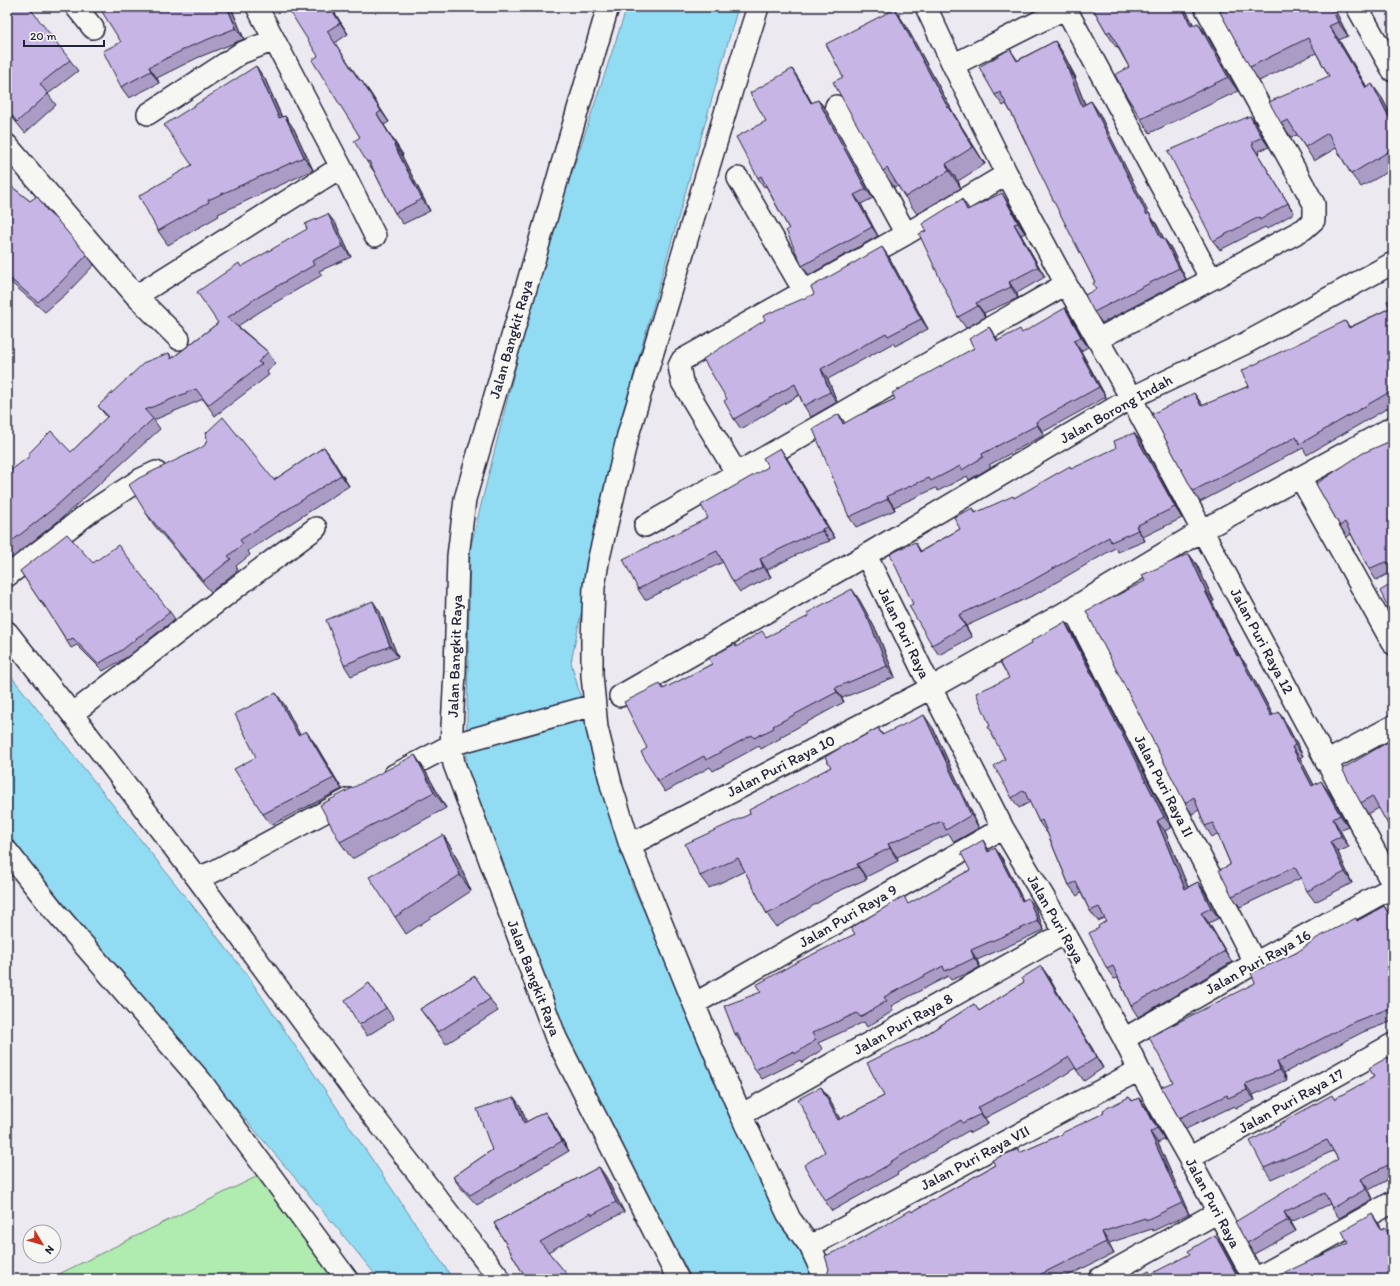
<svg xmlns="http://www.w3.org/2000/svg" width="1400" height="1286" font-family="Itim,sans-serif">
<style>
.green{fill:#b0ebaf;stroke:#698675}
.water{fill:#92dcf3;stroke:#6592a9}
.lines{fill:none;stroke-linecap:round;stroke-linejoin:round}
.street-casing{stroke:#22223b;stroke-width:24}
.street{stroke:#f6f6f2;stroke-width:21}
.wall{fill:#ab9cc6;stroke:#22223b}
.shaded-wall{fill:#8b7fa1;stroke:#22223b}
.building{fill:#c7b5e6;stroke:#22223b}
.labels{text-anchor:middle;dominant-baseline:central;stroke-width:4;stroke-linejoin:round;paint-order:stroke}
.street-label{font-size:15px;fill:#22223b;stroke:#f6f6f2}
</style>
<rect width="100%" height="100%" fill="#ede9f0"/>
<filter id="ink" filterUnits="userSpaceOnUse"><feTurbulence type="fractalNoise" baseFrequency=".025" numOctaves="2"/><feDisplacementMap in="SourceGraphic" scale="8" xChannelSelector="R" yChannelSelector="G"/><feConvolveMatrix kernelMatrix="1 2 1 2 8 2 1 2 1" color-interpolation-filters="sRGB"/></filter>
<g filter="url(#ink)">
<path class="green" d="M264,1173L337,1279H49Z"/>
<path class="water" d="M627,7H738L622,416L571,662L632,885L813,1279H692L514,943L466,773L470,549L541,265Z
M7,671L245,972L453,1279H379L333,1223L30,864L7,833Z"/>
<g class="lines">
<g class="street-casing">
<path id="street" d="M76,7L93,28
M257,7L341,167L375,236
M608,7L568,143L465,499L458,556L455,672L451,745L454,764L556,1038L678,1279
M758,7L735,80L628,435L598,562L594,587L592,641V675L597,728L612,788L630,845L694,1004L741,1115L790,1219L810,1246L825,1279
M926,7L953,65L1007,174L1066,284L1131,398L1393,885
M1065,7L1205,268L1212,279L1098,339
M1205,7L1314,204V220L1304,229L1212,279
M1357,7L1393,71
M953,65L1068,7
M836,106L906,234
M148,114L241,53L274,40
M7,145L136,296L179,339
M738,178L804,291
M136,296L341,167
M737,474L682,382L679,366L682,360L906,234L1007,174
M1300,477L1393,644
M645,526L1066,284
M866,555L931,688L1003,828L1065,933L1124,1039L1139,1070L1189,1158L1254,1279
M7,576L90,512L141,479L156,472
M1073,608L1255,963
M7,632L72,714L197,878L357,1095L500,1279
M620,696L866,555L1131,398L1244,344L1393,263
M72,714L238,586L316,528
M1326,762L1393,726
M394,775L451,745L594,705
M630,845L931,688L1073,608L1203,530L1393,427
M7,851L52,908L201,1081L347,1279
M197,878L215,871L349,799
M694,1004L1003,828
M1124,1039L1255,963L1393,887
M741,1115L1065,933
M1189,1158L1393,1044
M810,1246L1139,1070
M1099,1279L1218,1212
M1255,1279L1393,1202"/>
</g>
<use href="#street" class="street"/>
</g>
<path class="wall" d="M7,7L70,60L78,71L48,94L56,105L25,133L7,111Z
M231,7L244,39L197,58L157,78L159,83L129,98L121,87Z
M331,7L348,34L335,43L360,80L369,91L389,122L384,125L403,155L402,156L430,211L403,224L395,213L375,173L367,162L360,137L318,56Z
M1092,7H1184L1194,25L1198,23L1208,37L1238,91L1150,133L1141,119L1120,84L1129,67L1117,46L1116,47L1107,33Z
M895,9L906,26L954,114L960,124L985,164L958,181L961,188L917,214L905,197L898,186L894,187L883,171L843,77Z
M1335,10L1348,36L1339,40L1367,87L1382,98L1393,119V169L1361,187L1351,174L1336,148L1314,161L1305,147L1297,135L1291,137L1281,123L1329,76L1316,53L1259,81L1250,67Z
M1055,41L1063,53L1076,78L1075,79L1085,104L1091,101L1099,113L1148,214L1157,225L1163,237L1171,248L1186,279L1102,323L1094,312L1096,289L1095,282L1013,116L1006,104L1003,106L995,95L1018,60Z
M792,69L798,78L812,103L818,100L825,108L873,198L861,204L878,236L809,275L802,266L789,229L766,186L764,187L758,178L766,121Z
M265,79L282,117L285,116L294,129L313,170L218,214L219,216L168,245L158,231L192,165Z
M1257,125L1269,147L1259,151L1260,153L1258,155L1294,213L1267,229L1265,227L1220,250L1213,241Z
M7,183L30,201L48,212L87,255L94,265L66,294L45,312L8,280L7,281Z
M1009,204L1025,233L1021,235L1045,277L1017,293L1018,298L984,313L985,317L966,328L958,317L969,209Z
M336,224L351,257L319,271L322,275L261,311L238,326L268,352L275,363L267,372L269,375L215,416L203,399L154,420L160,429L62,518L7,562V473L30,457L28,454L71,452L107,417L98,406L169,353L172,358L218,323L241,267Z
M889,257L928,329L895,346L893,343L828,379L837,402L811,417L804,406L799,395L741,429L734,419L727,399L814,294Z
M1393,298V405L1307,455L1303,448L1200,502L1193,491L1194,393L1202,406L1249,386L1345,321L1350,327L1390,308Z
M1072,319L1088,347L1081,351L1106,397L1043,432L1044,435L989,465L991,467L969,480L967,476L938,491L936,488L894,507L895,510L856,527L849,517L845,423L895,399L974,348L989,327L998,341Z
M1393,440V573L1388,574L1376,580L1369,569L1351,534L1347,537L1340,526Z
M1142,443L1182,518L1143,537L1145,541L1118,552L1115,548L1036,594L966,626L972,637L939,655L932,645L913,604L921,551L960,529L973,508L976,513L1014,498L1072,469Z
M324,447L349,486L248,551L250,555L236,566L238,570L211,592L154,525L146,513L274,480Z
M787,458L835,538L829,540L830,541L812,547L767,570L771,577L740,592L733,582L723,562L645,600L638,589L708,518Z
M1189,554L1197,565L1214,601L1212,602L1239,655L1247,666L1273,715L1286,723L1303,756L1300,758L1314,785L1329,792L1348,826L1340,830L1349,847L1338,852L1352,883L1315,902L1307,891L1301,878L1240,907L1232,896L1230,865V863L1218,835L1212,837L1205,826L1199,810L1192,814L1185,803Z
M93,563L170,612L175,619L127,657L103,671L77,645L71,648L46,607L45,608L20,571Z
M859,599L877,632L895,677L842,698L844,702L780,737L781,738L761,749L759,746L713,771L710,767L665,792L658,781L647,748L660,684L664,689L712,664L735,644L737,647L766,637Z
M380,612L398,657L351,676L344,665Z
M1065,622L1072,633L1172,827L1165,831L1188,887L1198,882L1205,892L1219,918L1209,923L1232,962L1138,1017L1131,1006L1118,978L1114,979L1107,969L1099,928L1106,921L1105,918L1098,921L1090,911L1081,893L1077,896L1069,885L1047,832H1046L1039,822L1030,802L1019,808L1012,798L1005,759L990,726L1009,678L1032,643Z
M284,704L299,734L314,742L342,789L271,825L263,814L256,757Z
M878,728L883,735L933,728L979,828L954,842L949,834L897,857L898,861L866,877L867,879L834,893L796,916L776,927L767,914L745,871L709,888L700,876L750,814L831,767L848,745Z
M1393,739V832L1379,808L1368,814L1361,803Z
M415,755L426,772L446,808L352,859L340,842Z
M443,835L454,852L471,891L406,934L395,917Z
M989,850L990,851L1002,858L1023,900L1035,907L1044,930L977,960L980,967L969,973L951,980L948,976L891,1006L893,1011L867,1027L864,1022L818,1043L823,1049L802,1063L800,1060L762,1079L755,1070L742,1043H741L735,1034L761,992L855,934L970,870Z
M1384,906L1393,919V1021L1363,1032L1284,1073L1287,1080L1253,1095L1255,1100L1236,1108L1234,1106L1186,1129L1179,1118L1173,1082L1255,983L1296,953L1357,921Z
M1041,966L1048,976L1062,1000L1092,1048L1103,1068L1084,1081L1075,1068L1054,1082L985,1118L988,1124L970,1133L968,1131L897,1173L898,1174L832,1211L825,1201V1152L821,1087L828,1097L840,1119L884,1096L919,1039L974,1004L979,1011L1024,982Z
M475,976L498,1011L446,1044L428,1020L420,1009Z
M369,983L394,1019L367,1036L359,1025Z
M1388,1057L1393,1064V1177L1369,1190L1373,1199L1339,1218L1332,1208L1330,1204L1291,1222L1296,1231L1254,1254L1247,1243L1338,1159L1333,1151L1271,1179L1264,1168L1335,1099L1374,1077Z
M1129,1097L1133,1101L1139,1098L1147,1109L1165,1139L1158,1143L1189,1214L1153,1231L1152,1229L1109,1243L1114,1253L1061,1279H829L827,1275L848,1246L912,1212L995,1165L1018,1149L1020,1153L1063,1134L1104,1113Z
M521,1107L526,1122L545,1112L552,1122L569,1151L477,1205L460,1187L453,1177L492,1150Z
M599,1167L606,1177L624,1212L599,1225L598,1224L548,1252L571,1279H527L521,1270L494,1223Z
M1379,1224L1382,1229L1392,1237L1393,1240V1279H1284L1348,1243Z"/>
<path class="shaded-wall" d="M227,7H231L244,39L236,28Z
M330,7H331L348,34L340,23Z
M1182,7H1184L1201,40L1191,26Z
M1331,7H1333L1335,10L1348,36L1338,22Z
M895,9L906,26L954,114L960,124L985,164L948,108Z
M1198,23L1208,37L1238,91L1228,77Z
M1329,26L1339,40L1375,101L1366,88Z
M1055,41L1063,53L1076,78L1068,67Z
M1010,49L1018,61H1017Z
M256,66L265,79L288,132L279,118Z
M149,67L157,78L159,83L151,71Z
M1067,67L1075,79L1090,117L1082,106Z
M792,69L798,78L817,112L811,103Z
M361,80L369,91L389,122L381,111Z
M1372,84L1382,98L1393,119V122L1389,117Z
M818,100L825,108L873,198L866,189Z
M1091,101L1099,113L1155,226L1147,215Z
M377,114L384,125L403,155L395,144Z
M285,116L294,129L313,170L304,157Z
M1250,116L1257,125L1269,147L1262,137Z
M394,145L402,156L430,211L422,199Z
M1252,145L1258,155L1294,213L1288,203Z
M946,164L958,181L961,188L949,171Z
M1002,193L1009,204L1025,233L1018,223Z
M854,195L861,204L878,236L872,227Z
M962,199L970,210H967Z
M1149,213L1157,225L1169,249L1161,238Z
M328,214L336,224L351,257L343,246Z
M1014,224L1021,235L1045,277L1038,267Z
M1163,237L1171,248L1186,279L1179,268Z
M882,247L889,257L928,329L921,319Z
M1009,282L1017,293L1018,298L1011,287Z
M976,303L984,313L985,317L978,306Z
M1065,308L1072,319L1088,347L1081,337Z
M989,327L997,338L1004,352L997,341Z
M1074,341L1081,351L1106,397L1099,387Z
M821,369L828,379L837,402L830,392Z
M1194,393L1202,404L1208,417L1201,406Z
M839,414L846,424H843Z
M1036,422L1043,432L1044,435L1037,425Z
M1134,433L1142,443L1182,518L1175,507Z
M324,447L332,458L349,486L341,475Z
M780,448L787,458L835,538L827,527Z
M887,496L894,507L895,510L888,499Z
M1136,526L1143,537L1145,541L1138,530Z
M822,529L829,540L830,541L822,531Z
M915,542L922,553L920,552Z
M1189,554L1197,565L1214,601L1206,591Z
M760,559L767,570L771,577L763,567Z
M852,589L859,599L877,632L895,677L887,666Z
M1205,591L1212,602L1244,667L1237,656Z
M373,601L380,612L398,657L390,646Z
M959,615L966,626L972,637L965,626Z
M1065,622L1072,633L1172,827L1164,817Z
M1239,655L1247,666L1279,727L1271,716Z
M835,688L842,698L844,702L837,692Z
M276,693L284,704L306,746L298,735Z
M1279,712L1286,723L1303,756L1295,745Z
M924,715L933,728L979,828L971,815Z
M306,731L314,742L342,789L334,778Z
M1292,747L1300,758L1320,797L1312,786Z
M415,755L426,772L446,808L434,792Z
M1321,781L1329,792L1348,826L1340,815Z
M1333,819L1340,830L1349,847L1341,836Z
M1157,821L1165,831L1193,899L1185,889Z
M443,835L454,852L471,891L460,875Z
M983,840L989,850L995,861L988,852Z
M1330,842L1338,852L1352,883L1345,872Z
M888,844L897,857L898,861L890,848Z
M995,848L1002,858L1028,910L1022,901Z
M857,864L866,877L867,879L858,867Z
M1198,882L1205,892L1219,918L1211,908Z
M1028,898L1035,907L1044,930L1038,921Z
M1384,906L1392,917L1393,919V921Z
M1201,913L1209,923L1232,962L1225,951Z
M971,950L977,960L980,967L974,958Z
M1041,966L1048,976L1062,1000L1092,1048L1103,1068L1096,1058L1060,999Z
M1277,1062L1284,1073L1287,1080L1280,1070Z
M1245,1084L1253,1095L1255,1100L1247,1090Z
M821,1087L828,1097L846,1130L838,1120Z
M514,1097L521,1107L531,1134L524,1123Z
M1139,1098L1147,1109L1165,1139L1157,1128Z
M977,1108L985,1118L988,1124L981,1114Z
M545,1112L552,1122L569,1151L562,1141Z
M1150,1132L1158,1143L1189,1214L1182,1203Z
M599,1167L606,1177L624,1212L616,1202Z
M1361,1179L1369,1190L1373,1199L1366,1189Z
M1284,1212L1291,1222L1296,1231L1288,1220Z
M1372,1214L1379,1224L1388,1239L1381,1230Z
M1385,1227L1393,1240V1244Z
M1102,1232L1109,1243L1114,1253L1106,1242Z
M1215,1235L1222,1245L1240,1279H1238Z"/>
<path class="building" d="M7,7H29L70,60L40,84L48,94L17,122L7,109Z
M99,7H227L236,28L189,47L149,67L151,71L121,87L103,51L121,42Z
M287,7H330L340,23L327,31L359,80H361L381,111L377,114L395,144L394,145L422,199L395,213L369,161L367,162L354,141L360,137L312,60L318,56Z
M1092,7H1182L1191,26L1198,23L1228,77L1141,119L1119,84H1120L1115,75L1129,67L1110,31L1107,33Z
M1231,7H1331L1338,22L1329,26L1366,88L1372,84L1389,117L1391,116L1393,120V149L1351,174L1328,133L1305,147L1288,120L1281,123L1269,102L1329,76L1308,38L1250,67L1220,12Z
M1389,7H1393V15Z
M895,9L948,108L949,107L973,147L946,164L949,171L905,197L887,168L883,171L833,82L843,77L826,44Z
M1055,41L1068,67H1067L1082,106L1091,101L1147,215L1149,213L1161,238L1163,237L1179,268L1094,312L1085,295L1096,289L1093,283L1095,282L1053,200L1013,116L1000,92L995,95L979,67L1010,49L1017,61Z
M256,66L279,118L285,116L304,157L208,200L209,202L158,231L139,196L192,165L164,125Z
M792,69L811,103L818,100L866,189L854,195L872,227L802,266L786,230L789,229L761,176L758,178L736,137L766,121L750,93Z
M1250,116L1262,137L1252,142L1254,144L1252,145L1288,203L1260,220L1259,217L1213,241L1168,151Z
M7,183L30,201L37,196L48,212L58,221L87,255L59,284L38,302L7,276Z
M1002,193L1018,223L1014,224L1038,267L1009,282L1011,287L976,303L978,306L958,317L919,234L926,231L922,224L962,199L967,210Z
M328,214L343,246L312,261L314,265L253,300L227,318L268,352L258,362L262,364L208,405L196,389L145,410L153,419L54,508L7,545V473L30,456L28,454L51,431L71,452L108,416L98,406L145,362L169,353L171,359L218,323L197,292L239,263L241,267L307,229L305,224Z
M882,247L921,319L888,336L886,333L821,369L830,392L804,406L795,384L734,419L724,401L727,399L703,359L765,320L763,316L814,294L811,287Z
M1393,298V390L1300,444L1296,437L1193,491L1152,414L1194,393L1201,406L1249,386L1241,371L1345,321L1349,328L1390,308L1387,301Z
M1065,308L1081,337L1074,341L1099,387L1036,422L1037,425L982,454L983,457L962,470L960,466L931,481L929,478L887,496L888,499L849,517L813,429L839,414L843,424L857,416L895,399L892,393L974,348L969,339L989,327L997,341L1020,329L1022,333Z
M223,417L274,480L324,447L341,475L240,540L243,544L228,556L231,559L203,581L146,513L129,485L139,478L201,448L205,445L207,439L206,433Z
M1134,433L1175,507L1136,526L1138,530L1111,542L1109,537L1028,583L959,615L965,626L932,645L909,606L913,604L890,554L915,542L920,552L960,529L954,517L973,508L975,513L1013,496L1014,498L1070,466L1071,469L1116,448L1114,441Z
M1393,440V565L1392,564L1386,562L1380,564L1369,569L1345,522L1340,526L1316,484L1363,453Z
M780,448L827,527L822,529V531L805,537L760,559L763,567L733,582L717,551L638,589L623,559L708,518L701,505L768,467L763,458Z
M67,534L93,563L118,545L170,612L122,650L98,664L73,638L67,641L41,600L40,601L20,571Z
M1189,554L1206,591H1205L1237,656L1239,655L1271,716L1279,712L1295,745L1292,747L1312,786L1321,781L1340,815L1333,819L1341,836L1330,842L1345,872L1307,891L1295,867L1232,896L1219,870L1230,865V863L1213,823L1205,826L1194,797L1185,803L1086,611L1145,581L1142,575Z
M1393,583V621L1387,608L1388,607L1380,591Z
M852,589L869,621L887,666L835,688L837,692L773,726L774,728L754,738L752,735L706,760L704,756L658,781L641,752L647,748L624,702L660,684L663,689L712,664L709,658L735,644L736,647L762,631L766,637L809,616L807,613Z
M373,601L390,646L344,665L326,620Z
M1065,622L1164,817L1157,821L1185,889L1198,882L1211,908L1201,913L1225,951L1131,1006L1113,966L1107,969L1089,933L1099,928L1098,926L1106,921L1099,907L1090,911L1076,882L1069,885L1042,820L1039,822L1024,790L1012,798L994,766L1005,759L988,727L990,726L976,693L1009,678L1000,662L1032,643L1031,641Z
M276,693L298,735L306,731L334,778L263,814L234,769L256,757L235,714Z
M924,715L971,815L946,830L942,821L888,844L890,848L857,864L858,867L825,880L787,904L767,914L738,858L700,876L685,844L750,814L749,810L831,767L825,757L847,744V745L878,728L882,735Z
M1393,739V828L1391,830L1372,796L1361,803L1342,769Z
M415,755L434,792L340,842L320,805Z
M443,835L460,875L395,917L369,877Z
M983,840L988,852L995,848L1022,901L1028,898L1038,921L971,950L974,958L962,964L945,971L943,966L884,997L887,1001L860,1017L857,1013L812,1033L816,1040L795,1054L794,1051L755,1070L737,1033L735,1034L724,1006L761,992L756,985L797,962L855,934L851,928L904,896L908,904L970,870L961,853Z
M1384,906L1393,921V1007L1356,1021L1277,1062L1280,1070L1245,1084L1247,1090L1228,1098L1227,1095L1179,1118L1161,1087L1173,1082L1149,1037L1255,983L1251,973L1296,953L1317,938L1356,918L1357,921Z
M1041,966L1060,999H1061L1085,1038L1096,1058L1077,1070L1069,1057L1047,1071L977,1108L981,1114L962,1123L961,1120L890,1162V1164L825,1201L804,1165L825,1152L798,1099L821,1087L838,1120L884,1096L867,1063L897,1048L919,1039L974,1004L979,1011L1024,982L1022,978Z
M475,976L490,999L438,1032L420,1009Z
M369,983L386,1008L359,1025L345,1000Z
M1388,1057L1392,1064H1393V1168L1390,1169L1388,1165L1361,1179L1366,1189L1332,1208L1325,1193L1284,1212L1288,1220L1247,1243L1235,1222L1338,1159L1327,1140L1264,1168L1250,1141L1280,1125L1279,1124L1332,1095L1334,1099L1374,1077L1369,1068Z
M514,1097L524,1123L545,1112L562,1141L470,1195L453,1177L492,1150L477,1109Z
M1129,1097L1132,1101L1139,1098L1157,1128L1150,1132L1182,1203L1146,1220L1145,1218L1102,1232L1106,1242L1031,1279H837L834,1275L828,1278L827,1275L829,1269L825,1256L848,1246L911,1210L912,1212L995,1165L992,1160L1018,1149L1019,1153L1063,1134L1062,1133L1104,1113L1103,1110Z
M599,1167L616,1202L592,1215L591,1213L540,1242L571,1279H529L521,1270L494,1223Z
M1372,1214L1381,1230L1385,1227L1393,1244V1279H1368L1366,1275L1358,1279H1284L1282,1274L1348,1243L1342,1231Z
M1215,1235L1235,1272L1238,1279H1134L1149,1271L1151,1274L1190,1254L1188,1251Z"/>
</g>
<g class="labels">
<g class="street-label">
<text transform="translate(511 339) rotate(-74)">Jalan Bangkit Raya</text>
<text transform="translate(1116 409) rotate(-29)">Jalan Borong Indah</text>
<text transform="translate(904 633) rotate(64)">Jalan Puri Raya</text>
<text transform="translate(1262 641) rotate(62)">Jalan Puri Raya 12</text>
<text transform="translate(455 656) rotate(-88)">Jalan Bangkit Raya</text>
<text transform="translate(781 766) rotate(-27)">Jalan Puri Raya 10</text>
<text transform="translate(1164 786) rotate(63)">Jalan Puri Raya II</text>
<text transform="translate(848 916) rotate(-30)">Jalan Puri Raya 9</text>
<text transform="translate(1056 919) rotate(60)">Jalan Puri Raya</text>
<text transform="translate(1258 962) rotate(-29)">Jalan Puri Raya 16</text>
<text transform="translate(534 978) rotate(69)">Jalan Bangkit Raya</text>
<text transform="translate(903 1024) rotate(-29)">Jalan Puri Raya 8</text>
<text transform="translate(1291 1101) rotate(-29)">Jalan Puri Raya 17</text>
<text transform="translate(975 1158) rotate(-28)">Jalan Puri Raya VII</text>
<text transform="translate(1213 1203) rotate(62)">Jalan Puri Raya</text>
</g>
</g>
<rect width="1400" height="1286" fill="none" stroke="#f6f6f2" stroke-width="24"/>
<rect x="12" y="12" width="1376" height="1262" fill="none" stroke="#22223b" stroke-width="1.5" filter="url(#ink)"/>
<g transform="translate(42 1244) rotate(128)"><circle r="19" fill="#f6f6f2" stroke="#a1a1a9"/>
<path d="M0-3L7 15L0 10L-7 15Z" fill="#c8321e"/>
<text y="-6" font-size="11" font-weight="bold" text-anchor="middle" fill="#22223b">N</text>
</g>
<path d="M24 40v6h80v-6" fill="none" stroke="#22223b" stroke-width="2"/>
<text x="30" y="40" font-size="12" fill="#22223b" stroke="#f6f6f2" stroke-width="3" paint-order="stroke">20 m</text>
</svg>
